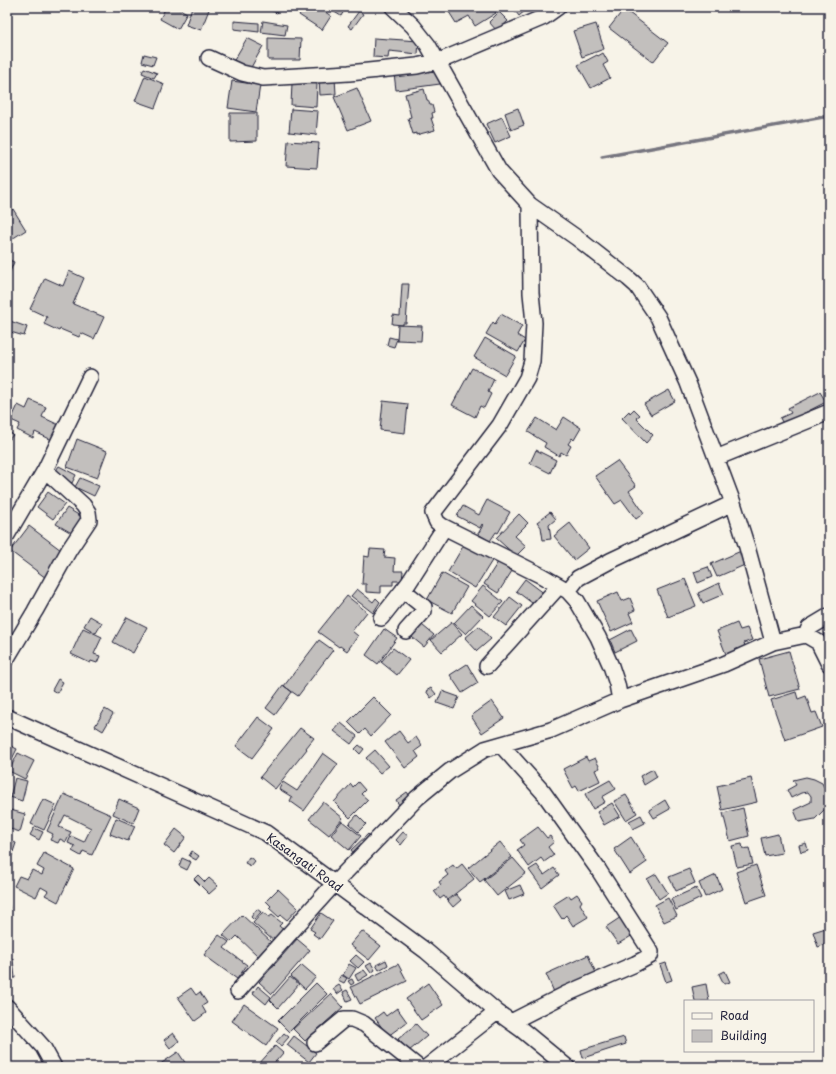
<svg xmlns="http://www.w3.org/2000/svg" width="836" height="1074" font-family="'Playpen Sans',sans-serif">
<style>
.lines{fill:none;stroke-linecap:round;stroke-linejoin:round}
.stream{stroke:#76747f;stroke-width:3.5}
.building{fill:#c2bfbd;stroke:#22223b}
.minor-casing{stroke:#22223b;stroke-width:18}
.minor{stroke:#f7f3e8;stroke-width:15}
.labels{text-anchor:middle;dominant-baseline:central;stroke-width:3;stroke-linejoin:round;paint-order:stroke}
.street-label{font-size:12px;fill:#22223b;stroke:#f7f3e8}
</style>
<rect width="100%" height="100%" fill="#f7f3e8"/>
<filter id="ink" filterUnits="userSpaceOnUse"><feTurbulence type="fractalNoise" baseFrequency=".025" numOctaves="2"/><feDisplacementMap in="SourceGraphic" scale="8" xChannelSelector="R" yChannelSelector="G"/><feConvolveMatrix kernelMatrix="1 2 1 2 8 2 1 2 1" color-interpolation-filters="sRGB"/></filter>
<g filter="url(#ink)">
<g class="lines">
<path class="stream" d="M602,157L829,116"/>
</g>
<path class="building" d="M166,7H176L187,13L178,29L160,19Z
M192,7H210L201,30L186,25Z
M269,7H280L277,13L268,9Z
M304,7H318L331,16L322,30L299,15Z
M332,7H341L345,9L341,16L331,10Z
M458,7H492L496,13L475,26L469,16L456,23L449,12Z
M512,7H525L527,9L519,16Z
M624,9L668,43L653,62L609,28Z
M359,11L363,14L352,29L348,26Z
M499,12L508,21L497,31L489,22Z
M234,21L259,23V32L234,29Z
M263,21L287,25L285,35L261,32Z
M596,24L604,49L582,57L573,31Z
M247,38L263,46L249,71L233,62Z
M268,38L301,39L300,60H268Z
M374,38L419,41L418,54L389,51L388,58L373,57Z
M603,53L608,62L603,65L610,78L591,88L578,65L597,55L598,56Z
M144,54L156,57L153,65L142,62Z
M438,67L440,84L396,90L394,73Z
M144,68L157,73L154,78L142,73Z
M145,76L164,84L155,108L135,101Z
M335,78L336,94L320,95L319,79Z
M232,81L260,85L256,112L228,108Z
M292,83L317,84L316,107L291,105Z
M357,88L371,121L348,130L334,97Z
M424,89L427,100H428L430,105H432L434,112L432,113L433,118H431L435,130L416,135V133L413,134L408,118L411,117L405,94Z
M518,108L524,125L511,130L505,113Z
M291,109L318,111L316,135L289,132Z
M230,113H257V141L230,142Z
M502,117L511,136L495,143L486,124Z
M288,141L319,143L317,168L286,166Z
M13,209L26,230L7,242V213Z
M7,259L14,262L9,274L7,273Z
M69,271L84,278L73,304L104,317L94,339L81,333L79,337L60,329L59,331L44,324L47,317L30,309L45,278L63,286Z
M402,284H409L406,323H403V325L392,324L393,315L400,316Z
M501,314L522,326L517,335L525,340L518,352L486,334L493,322L495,324Z
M7,320L27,327L24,336L7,331Z
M398,325L422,326L421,341L397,340Z
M389,337L397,339L394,347L387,345Z
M485,338L516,356L505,375L474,357Z
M472,368L494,379L488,392L491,394L484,408L480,406L475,417L452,405Z
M669,390L675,401L651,415L644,404Z
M820,392L826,402L783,424L780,418L791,413L788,408Z
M30,400L46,407L42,417L59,425L52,440L35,432L33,438L17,430L20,424L11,420L18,405L26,409Z
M383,401L408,404L405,433L380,430Z
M634,409L640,415L636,418L653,435L646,443L622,418L629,411L630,413Z
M564,417L581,428L574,440L572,438L568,444L571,446L566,455L561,452L559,456L544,447L546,443L528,432L537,418L556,430Z
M7,430L13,435L8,441L7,440Z
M77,439L107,451L97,478L67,467Z
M536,450L556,460L550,473L530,463Z
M617,461L636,486L629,491L644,513L636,519L622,500L615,504L595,476Z
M59,466L76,475L72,483L54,473Z
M80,478L99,486L94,496L75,487Z
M48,492L65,504L53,519L37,507Z
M487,500L510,512L498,533L496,532L490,541L478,534L483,525L482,524L480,528L457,516L463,506L479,515Z
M67,508L85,519L75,535L56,524Z
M550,512L556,519L549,525L551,539L543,540L541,527L537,522Z
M519,514L528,523L515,536L526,546L516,556L496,538Z
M570,523L589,548L574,560L554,536Z
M29,526L65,553L46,578L10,551Z
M465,543L493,559L475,588L448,572Z
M370,549L385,550L384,557L395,558L394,571H403L402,581H393V585H381V593L366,592V584H362L364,556L369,557Z
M741,551L747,564L717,577L711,564Z
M498,562L512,571L498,593L484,584Z
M708,567L712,577L698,583L694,572Z
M442,573L467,587L452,613L427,600Z
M525,579L545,594L536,606L516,591Z
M685,579L696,606L668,617L657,590Z
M719,583L724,594L703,603L698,593Z
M483,586L503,602L490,616L471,601Z
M357,589L373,602L376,598L380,602L373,613L351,596Z
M618,592L622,601L630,598L635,610L629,613L633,622L611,632L597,601Z
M347,596L367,612L352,631L358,636L347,651L340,646L339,647L318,632Z
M510,597L522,606L506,626L494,617Z
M471,605L483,616L466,634L454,623Z
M90,616L102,623L96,633L84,626Z
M127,617L147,627L133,653L113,642Z
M417,621L434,635L424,647L407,633Z
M452,622L462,634L442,652L431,640Z
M737,623L740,630L747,628L752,640L744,643L746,649L727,657L717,631Z
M479,626L491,639L477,651L465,638Z
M83,628L102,637L94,654L100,656L97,663L91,661L90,663L71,654Z
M384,629L397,638L378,664L366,655Z
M631,629L637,641L615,652L610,640Z
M829,630V643L823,635Z
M319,640L333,650L298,696L284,686Z
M393,648L409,660L397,675L381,662Z
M789,651L800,689L769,697L759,659Z
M467,664L478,683L462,693L450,675Z
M58,679L63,682L57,693L52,690Z
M283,685L292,692L275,715L266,708Z
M431,688L436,694L431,698L426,691Z
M442,691L459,697L454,709L437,703Z
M796,692L798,699L806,696L812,713L816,712L822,727L785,740L771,700Z
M373,697L391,715L371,736L365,729L360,734L348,722Z
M492,701L504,718L482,733L471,716Z
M105,709L113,714L103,731L95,726Z
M258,717L274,729L252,758L236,746Z
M341,723L357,736L351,744L334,731Z
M300,728L314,738L306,748L307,749L275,789L260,777Z
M399,731L408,743L416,737L422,746L415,751L419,757L405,768L385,742Z
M7,744L17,749L7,769Z
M359,745L364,749L360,754L355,749Z
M375,750L389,766L380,773L366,758Z
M18,753L34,761L25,779L9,771Z
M323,753L338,764L304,811L290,801L292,797L279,789L283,782L297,791Z
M586,757L588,761L595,758L600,768L595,770L600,781L579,791L576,786L573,788L563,769Z
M653,769L657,777L644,785L640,776Z
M806,777L814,779L822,783L828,795L829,805L815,819L799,822L794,810L811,802V796L808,792L801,793L791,798L787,790L796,785L793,780Z
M15,778L27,781L22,801L10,797Z
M751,778L757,802L722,810L717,786Z
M610,780L616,789L602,797L605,802L593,809L585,794Z
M358,782L365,790L361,794L368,800L350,818L334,802L351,784L353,787Z
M407,792L413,800L401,808L396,800Z
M64,794L111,815L92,855L83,851L81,856L72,851L75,846L68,843L71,836L84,842L91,828L65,815L59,827L71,832L66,842L60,839L58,843L50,840L53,834L47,831Z
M626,795L637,813L626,820L614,801Z
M43,799L56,805L44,830L31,824Z
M119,799L139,808L133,823L113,814Z
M665,800L670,809L654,818L649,810Z
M323,802L343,818L329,835L309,819Z
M612,803L620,816L604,825L597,812Z
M743,808L749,836L730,841L723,813Z
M7,809L25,814L20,832L7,828Z
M357,815L366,824L358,832L349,824Z
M641,815L645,823L633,829L629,821Z
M116,818L135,826L128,841L110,834Z
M342,821L361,836L349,850L331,835Z
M538,827L547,838L550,836L554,842L548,847L554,855L544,862L541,858L529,867L517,850L524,845L520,840Z
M34,828L43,832L39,840L30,835Z
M176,829L186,837L174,853L164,845Z
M403,832L408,836L401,845L396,840Z
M368,834L372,838L355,855L351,850Z
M778,834L782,853L765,856L761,838Z
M7,837H9L8,841L16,843L8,867H7Z
M631,837L647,862L630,874L614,849Z
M500,842L512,857L480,882L468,868Z
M806,843L808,850L801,852L799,845Z
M742,844L743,849L749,848L753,864L737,867L732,846Z
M192,851L199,856L196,860L189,856Z
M44,853L74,869L58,902L45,895L48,891L41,887L36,897L14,886L19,876L27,879L32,870L42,875L44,870L37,866Z
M249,857L255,861L251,866L245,863Z
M182,858L191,862L187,870L179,866Z
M513,858L526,873L497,896L484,880Z
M462,864L474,879L447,900L444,896L440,899L434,891L441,885L439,882L448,875L445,871L453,865L456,869Z
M537,865L544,875L554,868L559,875L542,888L529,870Z
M756,865L766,895L746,902L736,872Z
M689,869L695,883L676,891L669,877Z
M656,874L668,893L659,899L647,879Z
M198,875L205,882L209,878L218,886L209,894L194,879Z
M716,875L722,889L705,897L699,883Z
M520,885L524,894L509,900L505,891Z
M696,888L701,898L676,910L671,899Z
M278,889L298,908L287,920L281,915L279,917L269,908L271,906L266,901Z
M7,892L10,916L7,917Z
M456,894L461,900L453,907L448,901Z
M577,894L582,901L580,904L588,917L573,926L566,915L562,919L553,905L569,895L571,898Z
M668,898L677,916L664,922L655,905Z
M257,909L261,912L254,920L251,917Z
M263,912L269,917L272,915L282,923L279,926L285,931L275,942L253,923Z
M321,913L333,921L320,939L313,934L315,932L310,929Z
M242,915L271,942L258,956L237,936L231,942L223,935Z
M621,917L633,935L618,944L606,927Z
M829,927V943L818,947L813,932Z
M362,931L381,946L369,960L350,945Z
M219,935L229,942L224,948L247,965L237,979L204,955Z
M297,939L310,950L272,994L259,982Z
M356,955L364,962L358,968L350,961Z
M588,955L596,973L554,992L546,974Z
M7,959H13L15,978L7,979Z
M386,960L388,965L379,970L376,965Z
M371,963L375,970L371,973L366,966Z
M666,963L672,980L666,982L660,965Z
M349,964L356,968L349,979L343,975Z
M398,964L407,981L360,1004L351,987Z
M302,965L316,977L305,989L291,976Z
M364,970L368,975L358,981L355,975Z
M725,971L730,982L724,984L719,974Z
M341,975L347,978L344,983L338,980Z
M290,977L299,984L278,1008L270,1000Z
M352,979L354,983L351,985L348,981Z
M8,980L11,982L8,987L7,986Z
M316,983L327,994L289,1032L278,1021Z
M428,983L443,1005L421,1020L406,999Z
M706,984L709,1001H695L692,987Z
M339,985L343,990L337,994L333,989Z
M258,986L271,997L266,1004L253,993Z
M191,988L196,995L200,992L207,1003L202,1006L206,1013L195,1021L178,997Z
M347,990L352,999L347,1001L343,992Z
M331,994L343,1007L305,1041L293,1029Z
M244,1004L278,1028L266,1046L232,1021Z
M397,1008L407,1022L388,1036L375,1018L383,1012L386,1016Z
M416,1024L427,1036L409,1051L398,1039Z
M173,1033L179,1041L170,1048L164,1040Z
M284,1033L289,1037L281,1046L276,1042Z
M294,1036L316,1053L309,1062L287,1045Z
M624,1037L626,1044L583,1058L581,1050Z
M275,1046L283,1053L271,1067H260L258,1065Z
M178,1052L188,1067H160L159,1065Z"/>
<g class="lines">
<g class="minor-casing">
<path id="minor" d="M209,58L242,73L263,78L349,73L417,66L442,60L544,17L558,7
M530,205L531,293L534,323L532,361L527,378L500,425L433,513L437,522L442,526L542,576L568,591L577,601L598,637L611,666L617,684L620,700
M716,458L829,412
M7,535L45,470L90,377
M403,590L424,607V611L406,631
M568,591L578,578L610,561L733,503
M381,618L408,584L444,528
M806,635L809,628L829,616
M773,642L806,635L818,642L829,664
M7,658L35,611L69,550L89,520L88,512L83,505L45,470
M487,666L559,586
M7,717L266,833L426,951L497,1012L522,1030L567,1067
M501,745L543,792L598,869L651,952L650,956L635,964L566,994L511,1022
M238,991L334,884L417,798L450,771L485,749L551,730L620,700L724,664L773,642L747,547L733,503L688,383L658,317L637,286L628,278L577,238L530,205L499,171L428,45L413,26L393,7
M7,1007L43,1047L54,1067
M315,1043L344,1019H352L364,1024L418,1067
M427,1067L497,1012"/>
</g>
<use href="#minor" class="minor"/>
</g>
</g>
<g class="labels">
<g class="street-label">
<text transform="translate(305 862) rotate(36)">Kasangati Road</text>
</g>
</g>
<rect width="836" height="1074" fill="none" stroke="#f7f3e8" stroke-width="24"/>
<rect x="12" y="12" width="812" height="1050" fill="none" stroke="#22223b" stroke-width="1.5" filter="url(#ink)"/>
<rect x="684" y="1000" width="130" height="52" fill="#f7f3e8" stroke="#a29fa3"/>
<rect x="692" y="1013" width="20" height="6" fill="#f7f3e8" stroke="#a29fa3"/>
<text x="720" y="1020" font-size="12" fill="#22223b">Road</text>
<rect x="692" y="1030" width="20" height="12" fill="#c2bfbd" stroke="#a29fa3"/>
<text x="720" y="1040" font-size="12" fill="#22223b">Building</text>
</svg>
